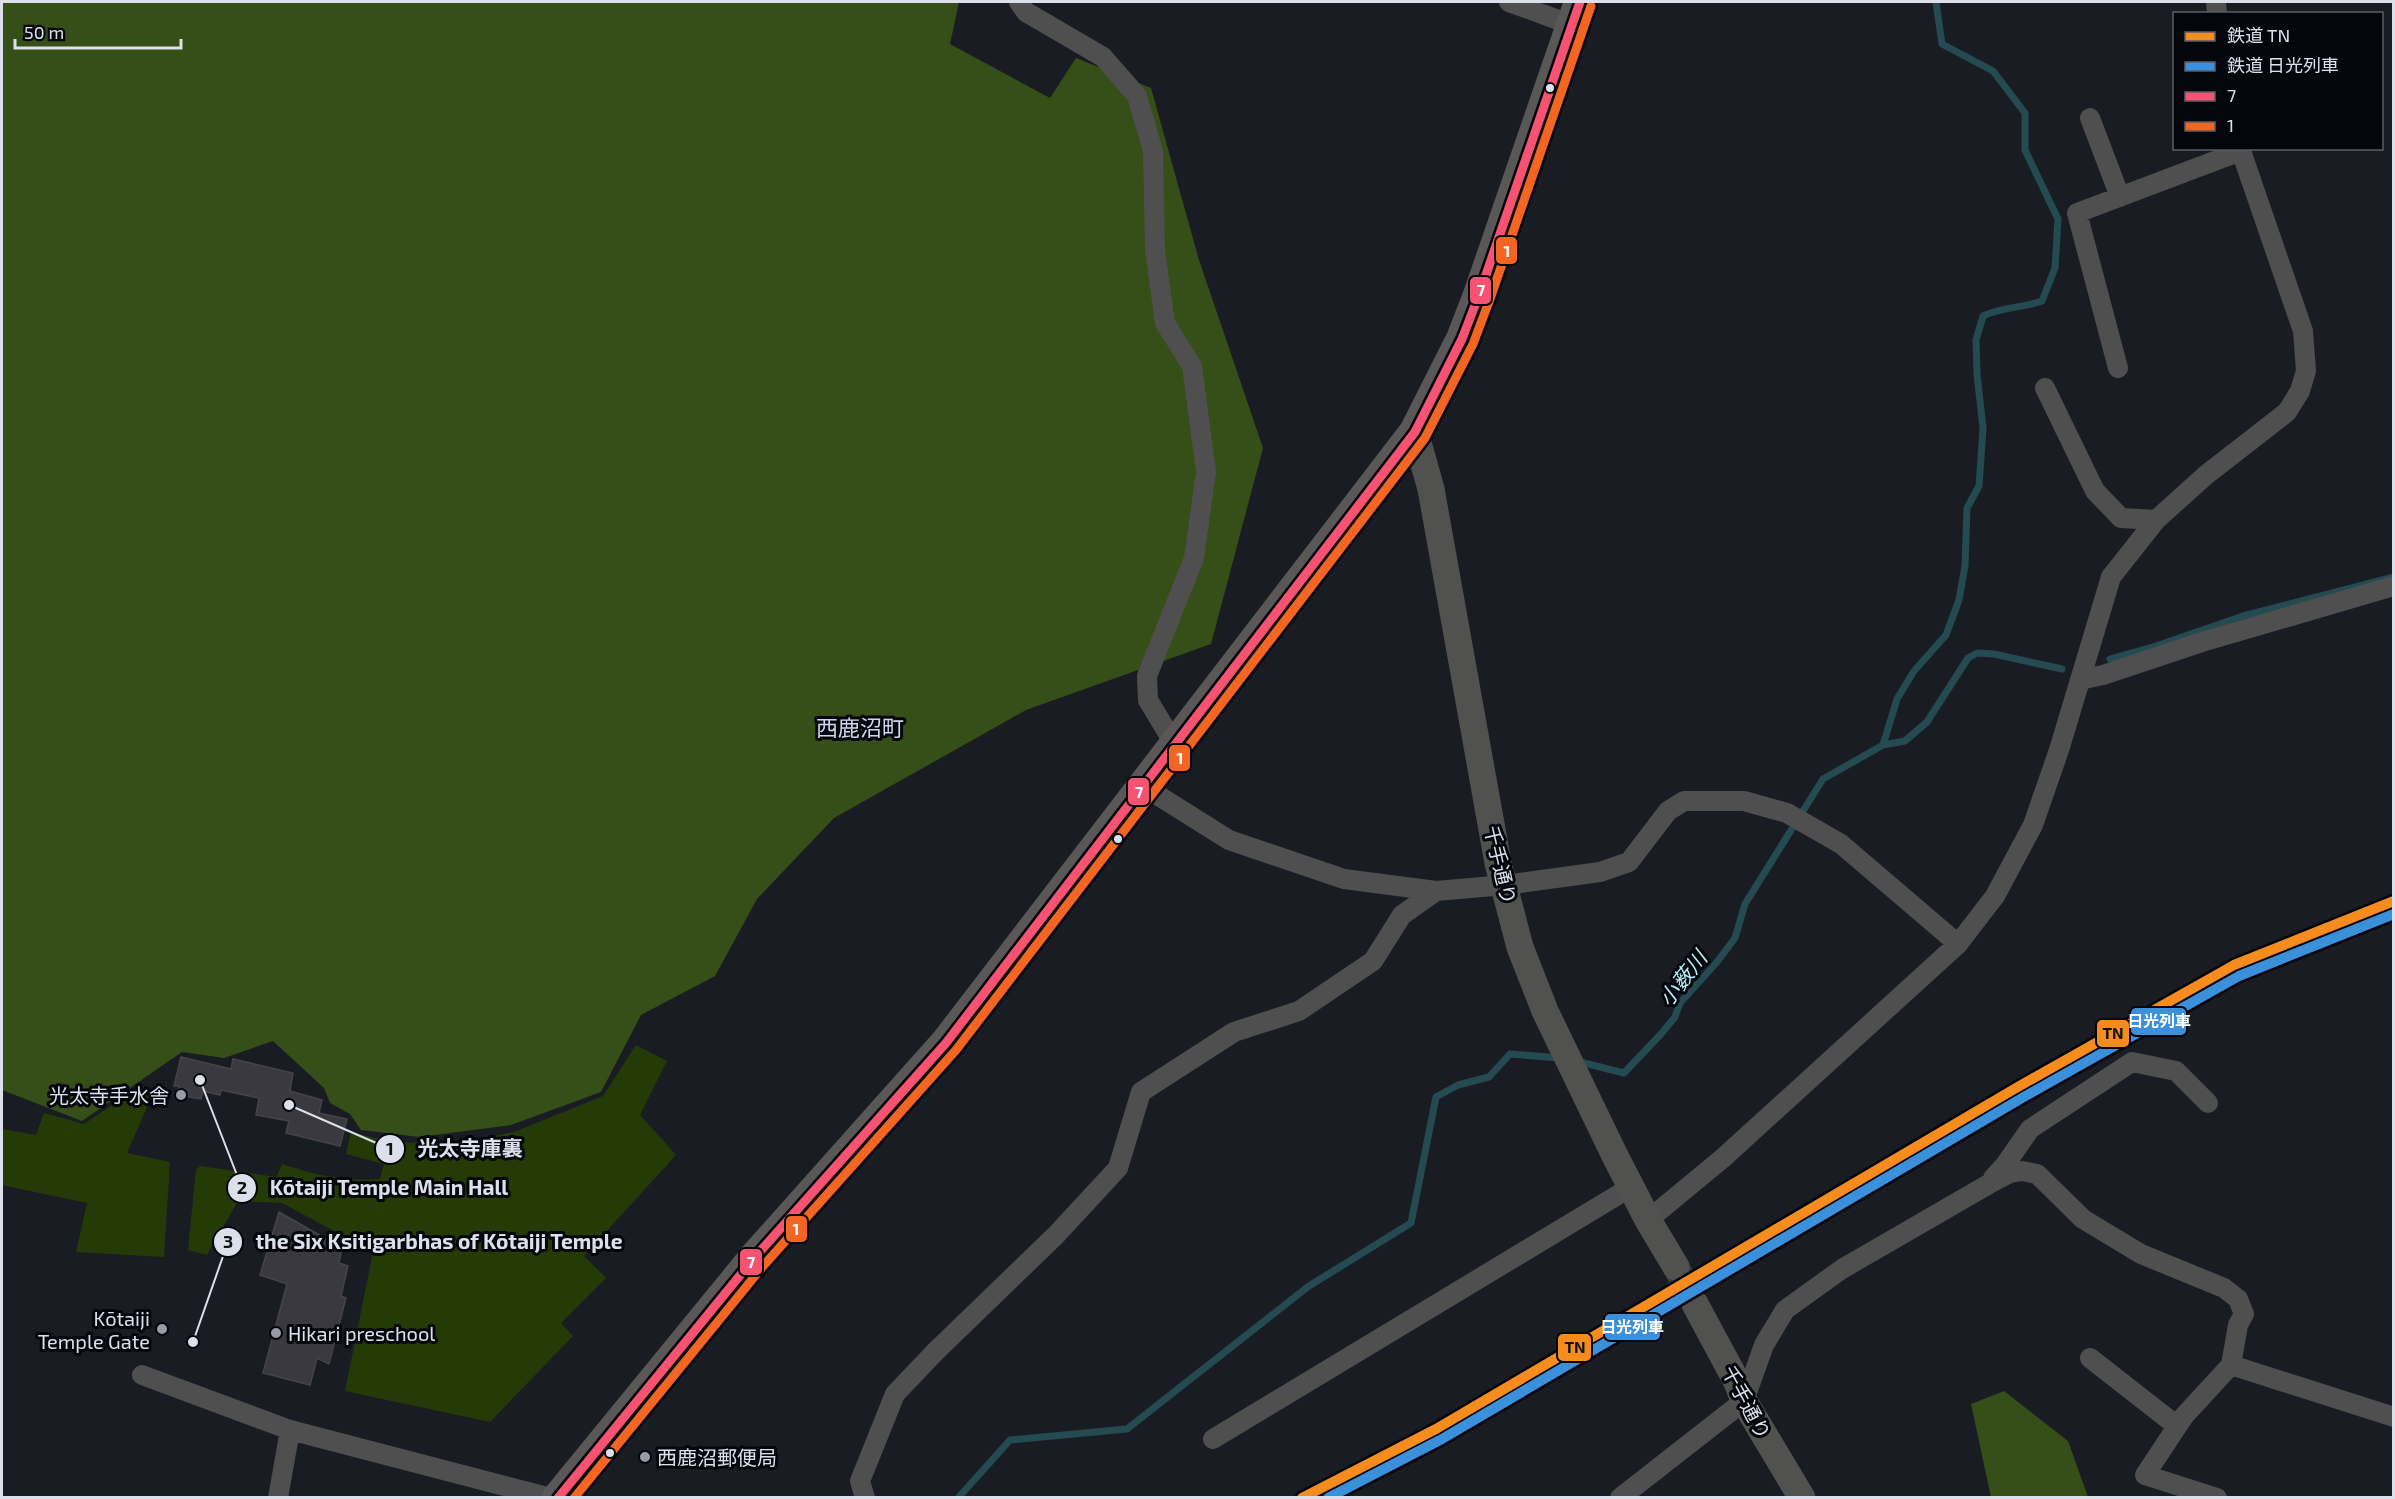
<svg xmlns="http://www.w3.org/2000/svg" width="2395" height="1499" font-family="'Exo 2','Noto Sans JP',sans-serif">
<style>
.green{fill:#253b07}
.forest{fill:#364e17}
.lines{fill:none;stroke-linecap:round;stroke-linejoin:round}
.stream{stroke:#244b51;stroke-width:7}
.building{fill:#3a3940;stroke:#46444a;stroke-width:1.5}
.secondary-tunnel{stroke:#373942;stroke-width:27;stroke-dasharray:27 14;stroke-linecap:butt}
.street{stroke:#4e4f4e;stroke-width:20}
.secondary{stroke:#51514f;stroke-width:27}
.primary{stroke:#595856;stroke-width:32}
.bus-1-casing{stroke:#04060c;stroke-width:14}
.bus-2-casing{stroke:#04060c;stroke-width:14}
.bus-1{stroke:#f65372;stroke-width:9}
.bus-2{stroke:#f26522;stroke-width:9}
.rail-1-casing{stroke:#04060c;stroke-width:15}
.rail-2-casing{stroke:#04060c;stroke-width:15}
.rail-1{stroke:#f68b1e;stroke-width:10}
.rail-2{stroke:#3a90db;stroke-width:10}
.bus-dot{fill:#dce0eb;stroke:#04060c;stroke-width:2}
.poi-dot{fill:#989ba5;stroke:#04060c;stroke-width:2}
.labels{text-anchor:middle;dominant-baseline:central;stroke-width:6;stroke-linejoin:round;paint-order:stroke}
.street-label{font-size:20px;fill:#dce0eb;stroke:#04060c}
.poi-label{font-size:20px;fill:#dce0eb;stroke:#04060c;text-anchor:end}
.water-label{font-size:21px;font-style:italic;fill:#b4eff7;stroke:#04060c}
.quarter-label{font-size:22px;fill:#cdd6eb;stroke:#04060c}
.leader{fill:none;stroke:#dce0eb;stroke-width:2}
.callout-dot{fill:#dce0eb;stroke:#04060c;stroke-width:2}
.mark-label{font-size:18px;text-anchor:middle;font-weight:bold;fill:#111}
.callout-label{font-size:21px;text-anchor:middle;font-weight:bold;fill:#dce0eb;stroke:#04060c;stroke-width:6;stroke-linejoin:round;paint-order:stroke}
.line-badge{stroke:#04060c;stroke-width:2}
.badge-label{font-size:16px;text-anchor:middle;font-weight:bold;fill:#fff}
.pale-badge-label{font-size:16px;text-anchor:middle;font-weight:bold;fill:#111}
</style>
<rect width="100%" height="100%" fill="#1a1c24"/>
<path class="green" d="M636,1045L667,1061L640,1115L676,1155L584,1256L606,1278L561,1323L573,1336L490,1422L345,1391L373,1252L282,1203L238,1201L207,1255L188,1250L196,1170L200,1166L276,1177L282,1164C315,1175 345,1182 380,1179L384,1164L346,1154L351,1132L391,1142L456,1144L514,1132L603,1096Z
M136,1089L152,1096L127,1153L170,1162L164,1257L76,1252L87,1203L2,1185V1129L36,1135L44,1113L84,1124Z"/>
<path class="forest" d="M2,2H959L950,44L1050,98L1076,58L1151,88L1199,260L1263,448L1211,644L1026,710L834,818L757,899L715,976L641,1015L601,1092L511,1125L419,1137L361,1130L350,1114L330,1103L324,1088L273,1041L224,1058L182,1052L82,1121L2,1090Z
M2004,1391L2068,1441L2088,1497H1991L1971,1404Z"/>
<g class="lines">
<path class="stream" d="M2110,659L2156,646L2243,616L2394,577
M1883,745L1897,699L1914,671L1946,635L1959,600L1965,566L1967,508L1979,486L1983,428L1977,374L1976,340L1983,316C2001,307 2023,308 2042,301L2055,268L2058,219L2025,150V113L1993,71L1942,44L1936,2
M1576,1061L1624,1073L1661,1034L1675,1017L1680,1003L1717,962L1735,938L1745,904L1823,779L1883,745L1905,741L1927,722L1968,658L1977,653L1994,654L2062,669
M958,1498L1010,1440L1127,1429L1309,1286L1411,1223L1436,1097L1458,1085L1489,1077L1510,1054L1560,1058"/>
</g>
<path class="building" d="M181,1057L231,1069L233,1059L293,1073L290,1091L322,1100L319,1113L347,1119L340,1146L286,1133L289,1121L256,1115L259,1098L221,1090L220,1095L203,1091L201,1099L177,1095L179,1086H174Z
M279,1212L342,1248L339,1263L348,1266L341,1296L346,1298L329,1364L317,1358L310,1385L263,1373L287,1284L260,1275Z"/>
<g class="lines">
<path class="secondary-tunnel" d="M1676,1267L1695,1304"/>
<path class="street" d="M1019,2L1026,12L1103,57L1137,96L1153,151L1155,250L1165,323L1192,366L1206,472L1194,558L1147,676L1148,700L1175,745
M1509,2L1572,25
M2216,2L2217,14
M2090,118L2120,197
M2118,368L2077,213L2241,151
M2045,388L2095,491L2121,518L2156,520
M2080,680L2103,675L2202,642L2394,586
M1143,786L1229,840L1344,879L1436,891L1505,885L1600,872L1629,862L1668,811L1684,801H1744L1787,813L1841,844L1958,944
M1993,1178L2005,1165L2030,1129L2132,1062L2176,1071L2208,1103
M1648,1220L1723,1158L1958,944L1995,896L2033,825L2059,750L2111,577L2156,520L2206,475L2287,412L2300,391L2306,371L2303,331L2240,148
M2090,1358L2177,1426
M2231,1365L2394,1417
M142,1375L290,1430L551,1498
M1213,1439L1631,1187
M278,1498L290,1430
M865,1498L860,1481L895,1394L935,1352L1056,1235L1118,1168L1141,1092L1234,1032L1299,1011L1373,961L1402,915L1436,891
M1620,1498L1744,1401L1764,1345L1785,1310L1842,1269L1989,1184L2010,1173L2022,1171L2037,1174L2083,1219L2141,1254L2224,1288L2238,1299L2244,1314L2238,1325L2231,1365L2184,1416L2145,1475L2217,1498"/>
<path class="secondary" d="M1415,432L1431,489L1498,863L1520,947L1545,1011L1615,1156L1648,1220L1676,1267
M1695,1304L1737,1382L1744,1401L1802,1498"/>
<path class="primary" d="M558,1498L755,1257L946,1043L1415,432L1462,339L1479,295L1580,2"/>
<g class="bus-1-casing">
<path id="bus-1" d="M558,1498L755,1257L946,1043L1415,432L1462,339L1479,295L1580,2"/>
</g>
<g class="bus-2-casing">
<path id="bus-2" d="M574,1498L764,1265L956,1050L1425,438L1473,344L1490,299L1591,6"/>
</g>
<use href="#bus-1" class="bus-1"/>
<use href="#bus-2" class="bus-2"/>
<g class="rail-1-casing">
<path id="rail-1" d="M1302,1498L1436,1429L2016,1088L2234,965L2394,901"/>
</g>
<g class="rail-2-casing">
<path id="rail-2" d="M1328,1498L1442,1439L2022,1098L2239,976L2394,914"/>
</g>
<use href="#rail-1" class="rail-1"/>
<use href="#rail-2" class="rail-2"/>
</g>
<g class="bus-dot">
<circle cx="1550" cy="88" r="5"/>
<circle cx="1118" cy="839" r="5"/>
<circle cx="610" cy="1453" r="5"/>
</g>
<g class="poi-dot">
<circle cx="181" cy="1095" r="6"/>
<circle cx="162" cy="1329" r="6"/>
<circle cx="276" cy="1333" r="6"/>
<circle cx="645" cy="1457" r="6"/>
</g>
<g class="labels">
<g class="street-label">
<text transform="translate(1501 865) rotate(77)">千手通り</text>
<text transform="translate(1747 1402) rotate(62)">千手通り</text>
</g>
<g class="poi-label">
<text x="169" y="1095">光太寺手水舎</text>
<text x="150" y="1318">Kōtaiji<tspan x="150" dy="23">Temple Gate</tspan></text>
<text x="288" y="1333" text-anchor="start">Hikari preschool</text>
<text x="657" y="1457" text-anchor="start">西鹿沼郵便局</text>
</g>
<g class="water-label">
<text transform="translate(1682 978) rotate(-52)">小薮川</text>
</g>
<g class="quarter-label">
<text x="860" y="727">西鹿沼町</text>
</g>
</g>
<path class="leader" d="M289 1105L390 1149M200 1080L242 1188M193 1342L228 1242"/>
<g class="callout-dot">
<circle cx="289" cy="1105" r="6"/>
<circle cx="200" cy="1080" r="6"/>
<circle cx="193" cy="1342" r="6"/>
<circle cx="390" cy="1149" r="15"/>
<circle cx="242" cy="1188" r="15"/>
<circle cx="228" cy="1242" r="15"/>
</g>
<g class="mark-label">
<text x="390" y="1155">1</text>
<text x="242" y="1194">2</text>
<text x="228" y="1248">3</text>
</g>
<g class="callout-label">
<text x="470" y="1156">光太寺庫裏</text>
<text x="389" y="1195">Kōtaiji Temple Main Hall</text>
<text x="439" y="1249">the Six Ksitigarbhas of Kōtaiji Temple</text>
</g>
<g class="line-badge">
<rect x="1495" y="236" width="23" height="29" rx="6" fill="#f26522"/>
<rect x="1469" y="276" width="23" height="29" rx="6" fill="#f65372"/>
<rect x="1168" y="744" width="23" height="28" rx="6" fill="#f26522"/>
<rect x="1127" y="777" width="23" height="29" rx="6" fill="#f65372"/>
<rect x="2130" y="1007" width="57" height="29" rx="6" fill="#3a90db"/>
<rect x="2096" y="1019" width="34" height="29" rx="6" fill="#f68b1e"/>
<rect x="785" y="1215" width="23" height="28" rx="6" fill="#f26522"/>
<rect x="739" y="1248" width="24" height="28" rx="6" fill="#f65372"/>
<rect x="1604" y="1313" width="57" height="28" rx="6" fill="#3a90db"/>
<rect x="1557" y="1333" width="35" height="29" rx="6" fill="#f68b1e"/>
</g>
<g class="badge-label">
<text x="1507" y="257">1</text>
<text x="1481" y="296">7</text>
<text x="1180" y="764">1</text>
<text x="1139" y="798">7</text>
<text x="2159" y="1027">日光列車</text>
<text x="796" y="1235">1</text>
<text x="751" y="1268">7</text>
<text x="1632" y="1333">日光列車</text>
</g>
<g class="pale-badge-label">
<text x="2113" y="1039">TN</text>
<text x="1575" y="1353">TN</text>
</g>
<rect width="2395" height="1499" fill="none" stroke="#dce0eb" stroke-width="6"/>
<rect x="2173" y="12" width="210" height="138" fill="#04060c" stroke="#5a5d65" stroke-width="1.5"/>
<rect x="2185" y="32" width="30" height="9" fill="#f68b1e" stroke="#5a5d65" stroke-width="1.5"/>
<text x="2227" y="42" font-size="18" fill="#dce0eb">鉄道 TN</text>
<rect x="2185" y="62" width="30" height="9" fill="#3a90db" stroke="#5a5d65" stroke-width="1.5"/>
<text x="2227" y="72" font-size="18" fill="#dce0eb">鉄道 日光列車</text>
<rect x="2185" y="92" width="30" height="9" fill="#f65372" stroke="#5a5d65" stroke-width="1.5"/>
<text x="2227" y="102" font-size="18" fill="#dce0eb">7</text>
<rect x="2185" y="122" width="30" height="9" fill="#f26522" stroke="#5a5d65" stroke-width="1.5"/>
<text x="2227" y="132" font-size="18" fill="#dce0eb">1</text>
<path d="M15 39v9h166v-9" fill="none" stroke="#dce0eb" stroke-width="3"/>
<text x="24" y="39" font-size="18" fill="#dce0eb" stroke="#04060c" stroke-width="4.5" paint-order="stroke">50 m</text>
</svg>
